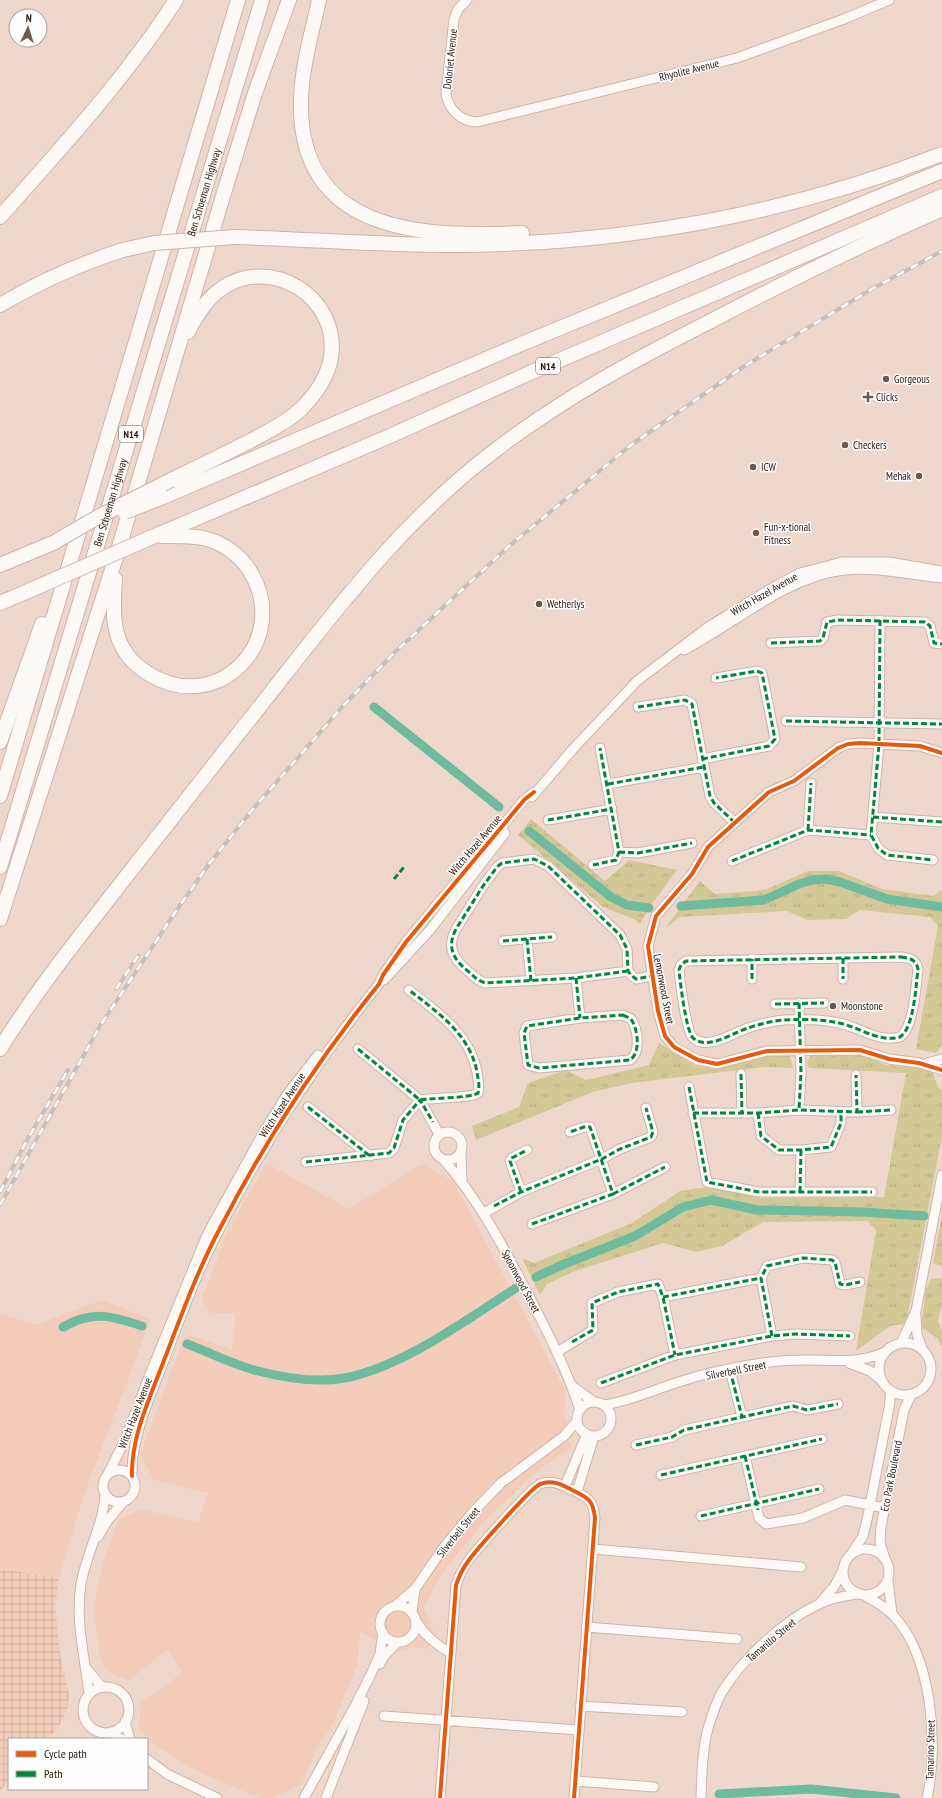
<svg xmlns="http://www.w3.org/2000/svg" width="942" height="1798" font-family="'PT Sans Narrow',sans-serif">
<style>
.built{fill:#f4cdba}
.industrial{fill:url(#industrial-grid)}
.park{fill:url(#park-tufts)}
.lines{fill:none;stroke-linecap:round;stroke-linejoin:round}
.canal{stroke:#6ebb9d;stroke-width:9}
.minor-casing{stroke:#cbb5ab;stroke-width:11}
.highway-casing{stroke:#cbb5ab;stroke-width:16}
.minor{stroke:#fdf9f7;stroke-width:9}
.highway{stroke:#fdf9f7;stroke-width:14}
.rail-casing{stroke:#c6bfbc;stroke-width:4}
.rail{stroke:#fefefe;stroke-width:2.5;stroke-dasharray:8;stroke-linecap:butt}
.highway-bridge-casing{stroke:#cbb5ab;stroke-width:16;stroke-linecap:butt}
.highway-bridge{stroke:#fdf9f7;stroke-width:14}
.quiet{stroke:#00873e;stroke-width:3;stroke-dasharray:6 3;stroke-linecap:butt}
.cycleway-casing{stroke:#fefefe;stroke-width:6}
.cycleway{stroke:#e8590c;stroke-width:4}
.poi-dot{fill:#6f5a4f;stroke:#fefefe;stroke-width:1.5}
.labels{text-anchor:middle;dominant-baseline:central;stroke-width:3;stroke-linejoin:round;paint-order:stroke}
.shield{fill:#fefefe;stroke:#6a5c55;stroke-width:1}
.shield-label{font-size:10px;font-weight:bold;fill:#2a160c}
.street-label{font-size:11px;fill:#2a160c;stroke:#fefefe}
.poi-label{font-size:11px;fill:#2a160c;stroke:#fefefe;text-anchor:start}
</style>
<defs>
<pattern id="industrial-grid" width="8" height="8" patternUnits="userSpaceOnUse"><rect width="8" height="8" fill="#f4cdba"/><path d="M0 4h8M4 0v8" fill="none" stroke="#d1af9f"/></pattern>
<pattern id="park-tufts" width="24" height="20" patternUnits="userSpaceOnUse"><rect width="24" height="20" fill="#d4c897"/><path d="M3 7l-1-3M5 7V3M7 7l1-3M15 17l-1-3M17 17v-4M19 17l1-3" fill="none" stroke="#b6ab81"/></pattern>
</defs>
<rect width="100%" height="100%" fill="#f0d7cb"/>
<path class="built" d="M266,1163L349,1209L422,1164L453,1181L566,1392L564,1417L574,1436L568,1440L572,1448L541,1468L491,1514L446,1568L423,1607L433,1631L437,1634L428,1649L414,1647L399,1651L360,1632L358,1663L331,1728L317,1747L302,1784L272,1798H259L197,1771L152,1743L139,1727L141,1702L162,1689L182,1672L167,1650L128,1681L105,1670L99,1655L94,1608L102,1565L118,1520L141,1509L198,1523L208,1493L154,1480L140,1455L184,1338L190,1335L232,1350L235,1314L211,1313L202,1299L225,1237Z
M102,1300L151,1319L83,1497L59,1578L0,1569V1313L36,1325Z"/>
<path class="industrial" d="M0,1569L59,1578L55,1606L60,1655L69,1695L67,1710L58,1728L48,1739H9V1781L0,1791Z"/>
<path class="park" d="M531,819L605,881L629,860L677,870L649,908L640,924L634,919L603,907L518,835Z
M808,871H839L882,889L933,896L942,890V1045L936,1053L916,1049L938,926L930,917L860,910L846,919L807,920L787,911L680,917L665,928L700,881L715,894L756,891L767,889Z
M659,1043L696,1066L713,1069L760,1056H790L793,1068L765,1067L631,1083L593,1092L476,1140L472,1126L519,1107L528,1083L566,1070L586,1080L649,1065Z
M862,1055L886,1065L931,1069L938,1087L942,1090V1137L906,1324L890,1326L856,1351L876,1230L868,1221L763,1222L722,1246L697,1252L663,1243L575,1271L547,1284L540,1295L522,1258L534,1263L632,1223L680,1191L699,1188L720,1187L760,1198L884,1197L906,1073L809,1068L807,1063L810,1056Z
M942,1215V1266L933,1263Z
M942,1278V1304L938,1321L942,1332V1347L938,1339L921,1327L926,1289L931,1279Z"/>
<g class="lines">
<path class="canal" d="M374,707L499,807
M529,831L611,897L627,905L649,908
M681,906L764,900L799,884L812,880L826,879L840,882L887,899L942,907
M536,1277L562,1265L635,1236L683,1207L711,1200L757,1210L863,1212L924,1216
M63,1327C93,1310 112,1316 142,1326
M187,1344C211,1353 234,1365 258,1371C285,1378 318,1383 345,1378C404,1366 466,1320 516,1288
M719,1794L811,1789L896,1798"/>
<g class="minor-casing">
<path id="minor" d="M467,0L458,9L454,19L446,94C449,110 460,121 477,122L737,58L844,19L889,0
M880,620L879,744L871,835L878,848L887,855L933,860
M771,643L820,641L823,638L827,622L838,620L925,622L930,626L934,643L942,644
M684,650C735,624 786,576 845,570C878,567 909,575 942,578
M638,707L685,700L692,704L710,796L714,803L734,822
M786,721L942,724
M942,753L920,746L860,743L848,744L838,748L794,781L769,792L708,847L692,874L656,916L648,946L658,1011L665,1036L674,1047L698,1060L717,1064L767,1051L860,1050L889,1059L919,1063L942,1070
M702,759L769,746L775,739L762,673L757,671L716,678
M608,784L704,767
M532,797L573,749L637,681L708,627L779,584L800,573L842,562H889L942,571
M873,817L942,822
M548,820L612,809
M808,830L811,783
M619,852L638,853L692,843
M732,861L808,830L871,835
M593,865L616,860L619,852L600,748
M527,939L531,981
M503,941L552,937
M901,957C909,958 916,959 918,969C916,985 914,1028 900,1037C879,1043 859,1027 839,1023C821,1019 802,1019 784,1020C772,1021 760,1024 748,1028C734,1032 708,1051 693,1038C686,1031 680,981 679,970L681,965L686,961Z
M843,958V979
M628,971L576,978L485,983C479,981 474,977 469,972C454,960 446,948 456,929L483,886L497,867L502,863L534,859L548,866L620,935L627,949L628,971L631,975L636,979L652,976
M576,978L580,1018
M752,979V959
M384,980L430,930L505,833
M799,1003L801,1072L799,1110
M775,1004L824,1003
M623,1015L631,1019C638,1029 641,1053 630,1060L539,1068L528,1065L524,1033L527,1026L580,1018Z
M358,1049L420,1100C432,1098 472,1098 478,1093C480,1086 478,1079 477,1072C470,1034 437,1012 409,990
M927,1063L942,1059
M741,1074L742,1113
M689,1087L707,1182L759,1192H872
M308,1107L370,1156
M857,1112L891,1110
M693,1113H758L799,1110L857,1112L856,1075
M758,1113L761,1136L779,1150H801L831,1147L841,1123V1112
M434 1146a14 14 0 1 1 28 0a14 14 0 1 1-28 0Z
M461,1153L462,1180
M443,1159C479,1200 504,1248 529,1296C548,1333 567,1370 580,1410
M306,1162L389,1153L394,1148L403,1120L420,1100L439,1134
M521,1192L510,1161L512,1158L527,1150
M800,1192L801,1150
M613,1194L665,1167
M484,1213L521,1192L602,1159L620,1149L651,1137L653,1132L646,1108
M532,1224L613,1194L590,1127H584L570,1132
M663,1297L761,1278
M916,1316L917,1334L922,1349
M772,1336L761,1278L767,1266L803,1258L832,1260L835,1262L840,1284L845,1285L860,1282
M879 1369a26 26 0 1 1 52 0a26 26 0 1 1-52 0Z
M901,1343L916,1311L942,1175
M557,1352L593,1330L592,1303L618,1292L658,1284L663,1297L675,1355
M849,1363L870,1371L881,1380
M730,1370L742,1417
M601,1383L675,1355L772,1336L796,1334L850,1336
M572,1386L594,1402
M577 1419a17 17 0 1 1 34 0a17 17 0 1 1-34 0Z
M604,1405C631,1401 655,1389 682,1381C716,1370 766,1360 801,1360C831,1359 857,1365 885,1352
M636,1445L672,1437L684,1430L742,1417L793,1406L807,1410L838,1404
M745,1456L759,1518L766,1524L803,1518L845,1500L885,1508
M103 1486a16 16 0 1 1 32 0a16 16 0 1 1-32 0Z
M108,1474L125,1440L148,1379L207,1235L262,1135L286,1096L318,1055
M661,1475L822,1439
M132,1476C131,1437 149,1400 163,1363C180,1319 196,1274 218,1232C263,1144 317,1061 379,984L383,975L406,942L524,800L534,792
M565,1486L587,1434
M577,1492L594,1436
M701,1516L819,1489
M98,1537L108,1520L123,1502
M843 1572a23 23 0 1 1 46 0a23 23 0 1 1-46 0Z
M593,1549L801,1567
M852,1553L863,1536L867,1520L889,1408L891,1391
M885,1559L880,1542L881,1527L904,1410L911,1395
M888,1581L892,1614
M865,1596C875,1601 885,1607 893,1615C932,1656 939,1744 927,1798
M820,1603L834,1587L842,1572
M395,1606L415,1589L444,1547L472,1513L501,1483L564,1436L577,1421
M380 1624a18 18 0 1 1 36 0a18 18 0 1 1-36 0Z
M412,1612L415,1589
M416,1621C425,1636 436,1644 450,1653
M586,1627L737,1639
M380,1664L384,1656L398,1642
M86,1668L102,1687
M83 1710a23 23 0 1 1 46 0a23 23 0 1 1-46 0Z
M89,1694C85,1658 75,1621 81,1584C86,1554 103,1526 105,1495
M580,1706L682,1712
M384,1716L579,1730
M125,1722L130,1739
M111,1732L121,1739
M147,1759L167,1774L217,1798
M576,1781L654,1787
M304,1798L354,1708L372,1672L380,1654L383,1633
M326,1798L364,1701
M440,1798L456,1585C459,1576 463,1568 469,1560C477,1549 530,1489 540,1484C552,1479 563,1485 574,1491C589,1498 593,1501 595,1518L574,1798
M701,1798C702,1772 702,1744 711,1719C714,1710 718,1697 724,1689C744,1657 785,1620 819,1604C831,1598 845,1596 857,1594"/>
</g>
<g class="highway-casing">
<g id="highway">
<path d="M319,0C312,32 302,66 301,99C297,233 422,238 522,233"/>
<path d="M0,217C62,147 125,79 176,0"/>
<path d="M234,237C311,239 388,246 465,245C630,243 788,214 942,154"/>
<path d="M0,305C39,282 79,264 123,250"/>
<path d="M171,480C198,467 225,454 252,440C269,431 287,422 301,409C315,395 328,377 331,357C340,297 270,254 221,289C206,299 196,316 188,332"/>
<path d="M163,497L526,342L942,171"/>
<path d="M150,538L390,436L532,372L942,196"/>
<path d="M0,565L53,543"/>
<path d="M115,579C112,618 111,651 149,674C219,717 292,639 250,571C240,556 225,544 207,539C193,535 177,536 162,536"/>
<path d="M0,603L26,592"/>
<path d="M0,742L42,624"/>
<path d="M0,796L238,0"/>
<path id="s1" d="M0,867L262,0"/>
<path d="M0,919L117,554L223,196L255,93L289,0"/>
<path d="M0,1049C35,992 77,940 118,887C158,836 198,785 238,734C317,636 391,529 493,452C560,400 634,360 709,322C785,282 863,244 942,209"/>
</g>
</g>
<use href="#minor" class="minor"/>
<use href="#highway" class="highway"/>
<g class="rail-casing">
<path id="rail" d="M116,989L138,956
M0,1192L27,1140L68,1070
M0,1205L100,1026L174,914L209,864L253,809L343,706L393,654L508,547L631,445L743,367L872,289L942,251"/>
</g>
<use href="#rail" class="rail"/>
<g class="highway-bridge-casing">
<path id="highway-bridge" d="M123,250L154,243L234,237
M125,512L163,497
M53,543L98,517L171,480
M26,592L150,538"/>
</g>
<use href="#highway-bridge" class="highway-bridge"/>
<path class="quiet" d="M880,620L879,744L871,835L878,848L887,855L933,860
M771,643L820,641L823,638L827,622L838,620L925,622L930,626L934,643L942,644
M638,707L685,700L692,704L710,796L714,803L734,822
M786,721L942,724
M702,759L769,746L775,739L762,673L757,671L716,678
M608,784L704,767
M873,817L942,822
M548,820L612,809
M808,830L811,783
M619,852L638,853L692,843
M732,861L808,830L871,835
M593,865L616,860L619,852L600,748
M394,879L404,867
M527,939L531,981
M503,941L552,937
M901,957C909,958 916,959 918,969C916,985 914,1028 900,1037C879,1043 859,1027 839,1023C821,1019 802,1019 784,1020C772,1021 760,1024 748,1028C734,1032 708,1051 693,1038C686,1031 680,981 679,970L681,965L686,961Z
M843,958V979
M628,971L576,978L485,983C479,981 474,977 469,972C454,960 446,948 456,929L483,886L497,867L502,863L534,859L548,866L620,935L627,949L628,971L631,975L636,979L652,976
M576,978L580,1018
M752,979V959
M799,1003L801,1072L799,1110
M775,1004L824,1003
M623,1015L631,1019C638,1029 641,1053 630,1060L539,1068L528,1065L524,1033L527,1026L580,1018Z
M358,1049L420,1100C432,1098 472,1098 478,1093C480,1086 478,1079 477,1072C470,1034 437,1012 409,990
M741,1074L742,1113
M689,1087L707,1182L759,1192H872
M308,1107L370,1156
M857,1112L891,1110
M693,1113H758L799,1110L857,1112L856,1075
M758,1113L761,1136L779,1150H801L831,1147L841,1123V1112
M306,1162L389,1153L394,1148L403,1120L420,1100L433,1122
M521,1192L510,1161L512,1158L527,1150
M800,1192L801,1150
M613,1194L665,1167
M494,1206L521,1192L602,1159L620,1149L651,1137L653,1132L646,1108
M532,1224L613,1194L590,1127H584L570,1132
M663,1297L761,1278
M772,1336L761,1278L767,1266L803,1258L832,1260L835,1262L840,1284L845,1285L860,1282
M572,1342L593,1330L592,1303L618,1292L658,1284L663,1297L675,1355
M730,1370L742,1417
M601,1383L675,1355L772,1336L796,1334L850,1336
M636,1445L672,1437L684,1430L742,1417L793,1406L807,1410L838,1404
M745,1456L758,1510
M661,1475L822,1439
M701,1516L819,1489"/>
<g class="cycleway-casing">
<path id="cycleway" d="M942,753L920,746L860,743L848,744L838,748L794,781L769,792L708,847L692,874L656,916L648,946L658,1011L665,1036L674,1047L698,1060L717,1064L767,1051L860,1050L889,1059L919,1063L942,1070
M132,1476C131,1437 149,1400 163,1363C180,1319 196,1274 218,1232C263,1144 317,1061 379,984L383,975L406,942L524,800L534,792
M440,1798L456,1585C459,1576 463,1568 469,1560C477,1549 530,1489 540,1484C552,1479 563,1485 574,1491C589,1498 593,1501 595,1518L574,1798"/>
</g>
<use href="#cycleway" class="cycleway"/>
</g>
<g class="poi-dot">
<circle cx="886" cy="379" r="4"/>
<path d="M866 391h4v4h4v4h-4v4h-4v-4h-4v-4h4z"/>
<circle cx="845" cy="445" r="4"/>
<circle cx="753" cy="467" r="4"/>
<circle cx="919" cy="476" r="4"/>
<circle cx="756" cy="533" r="4"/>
<circle cx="539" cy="604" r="4"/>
<circle cx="833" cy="1006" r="4"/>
</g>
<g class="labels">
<g class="shield">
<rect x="536" y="358" width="24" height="16" rx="3"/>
<rect x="119" y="426" width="24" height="16" rx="3"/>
</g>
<g class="shield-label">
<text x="548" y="366">N14</text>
<text x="131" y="434">N14</text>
</g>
<g class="street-label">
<text transform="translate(450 59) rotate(-84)">Doloriet Avenue</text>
<text transform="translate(689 70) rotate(-14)">Rhyolite Avenue</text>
<text stroke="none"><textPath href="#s1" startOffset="705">Ben Schoeman Highway</textPath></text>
<text stroke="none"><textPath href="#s1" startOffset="381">Ben Schoeman Highway</textPath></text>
<text transform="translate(764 594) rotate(-30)">Witch Hazel Avenue</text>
<text transform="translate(475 845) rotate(-50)">Witch Hazel Avenue</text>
<text transform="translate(664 989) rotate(79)">Lemonwood Street</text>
<text transform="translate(282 1105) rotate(-57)">Witch Hazel Avenue</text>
<text transform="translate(521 1281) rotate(62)">Spoonwood Street</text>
<text transform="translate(736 1370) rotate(-11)">Silverbell Street</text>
<text transform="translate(135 1413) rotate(-69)">Witch Hazel Avenue</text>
<text transform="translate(891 1476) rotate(-79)">Eco Park Boulevard</text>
<text transform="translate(458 1532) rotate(-51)">Silverbell Street</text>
<text transform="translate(771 1640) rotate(-40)">Tamarillo Street</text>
<text transform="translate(930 1750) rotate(-89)">Tamarino Street</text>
</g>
<g class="poi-label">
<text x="894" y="379">Gorgeous</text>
<text x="876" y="397">Clicks</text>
<text x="853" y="445">Checkers</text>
<text x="761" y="467">ICW</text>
<text x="911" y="476" text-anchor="end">Mehak</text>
<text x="764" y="527">Fun-x-tional<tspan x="764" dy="13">Fitness</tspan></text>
<text x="547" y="604">Wetherlys</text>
<text x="841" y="1006">Moonstone</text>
</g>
</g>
<rect x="8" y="1738" width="140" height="52" fill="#fefefe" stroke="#a9a19d"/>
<rect x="16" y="1751" width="20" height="6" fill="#e8590c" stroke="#a9a19d"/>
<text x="44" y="1758" font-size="12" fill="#2a160c">Cycle path</text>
<rect x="16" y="1771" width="20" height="6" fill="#00873e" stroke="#a9a19d"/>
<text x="44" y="1778" font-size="12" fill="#2a160c">Path</text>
<g transform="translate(28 28) rotate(4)"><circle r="19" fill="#fefefe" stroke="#a9a19d"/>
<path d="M0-3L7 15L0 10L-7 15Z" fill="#6f5a4f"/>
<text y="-6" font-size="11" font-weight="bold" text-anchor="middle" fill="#2a160c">N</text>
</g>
</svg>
